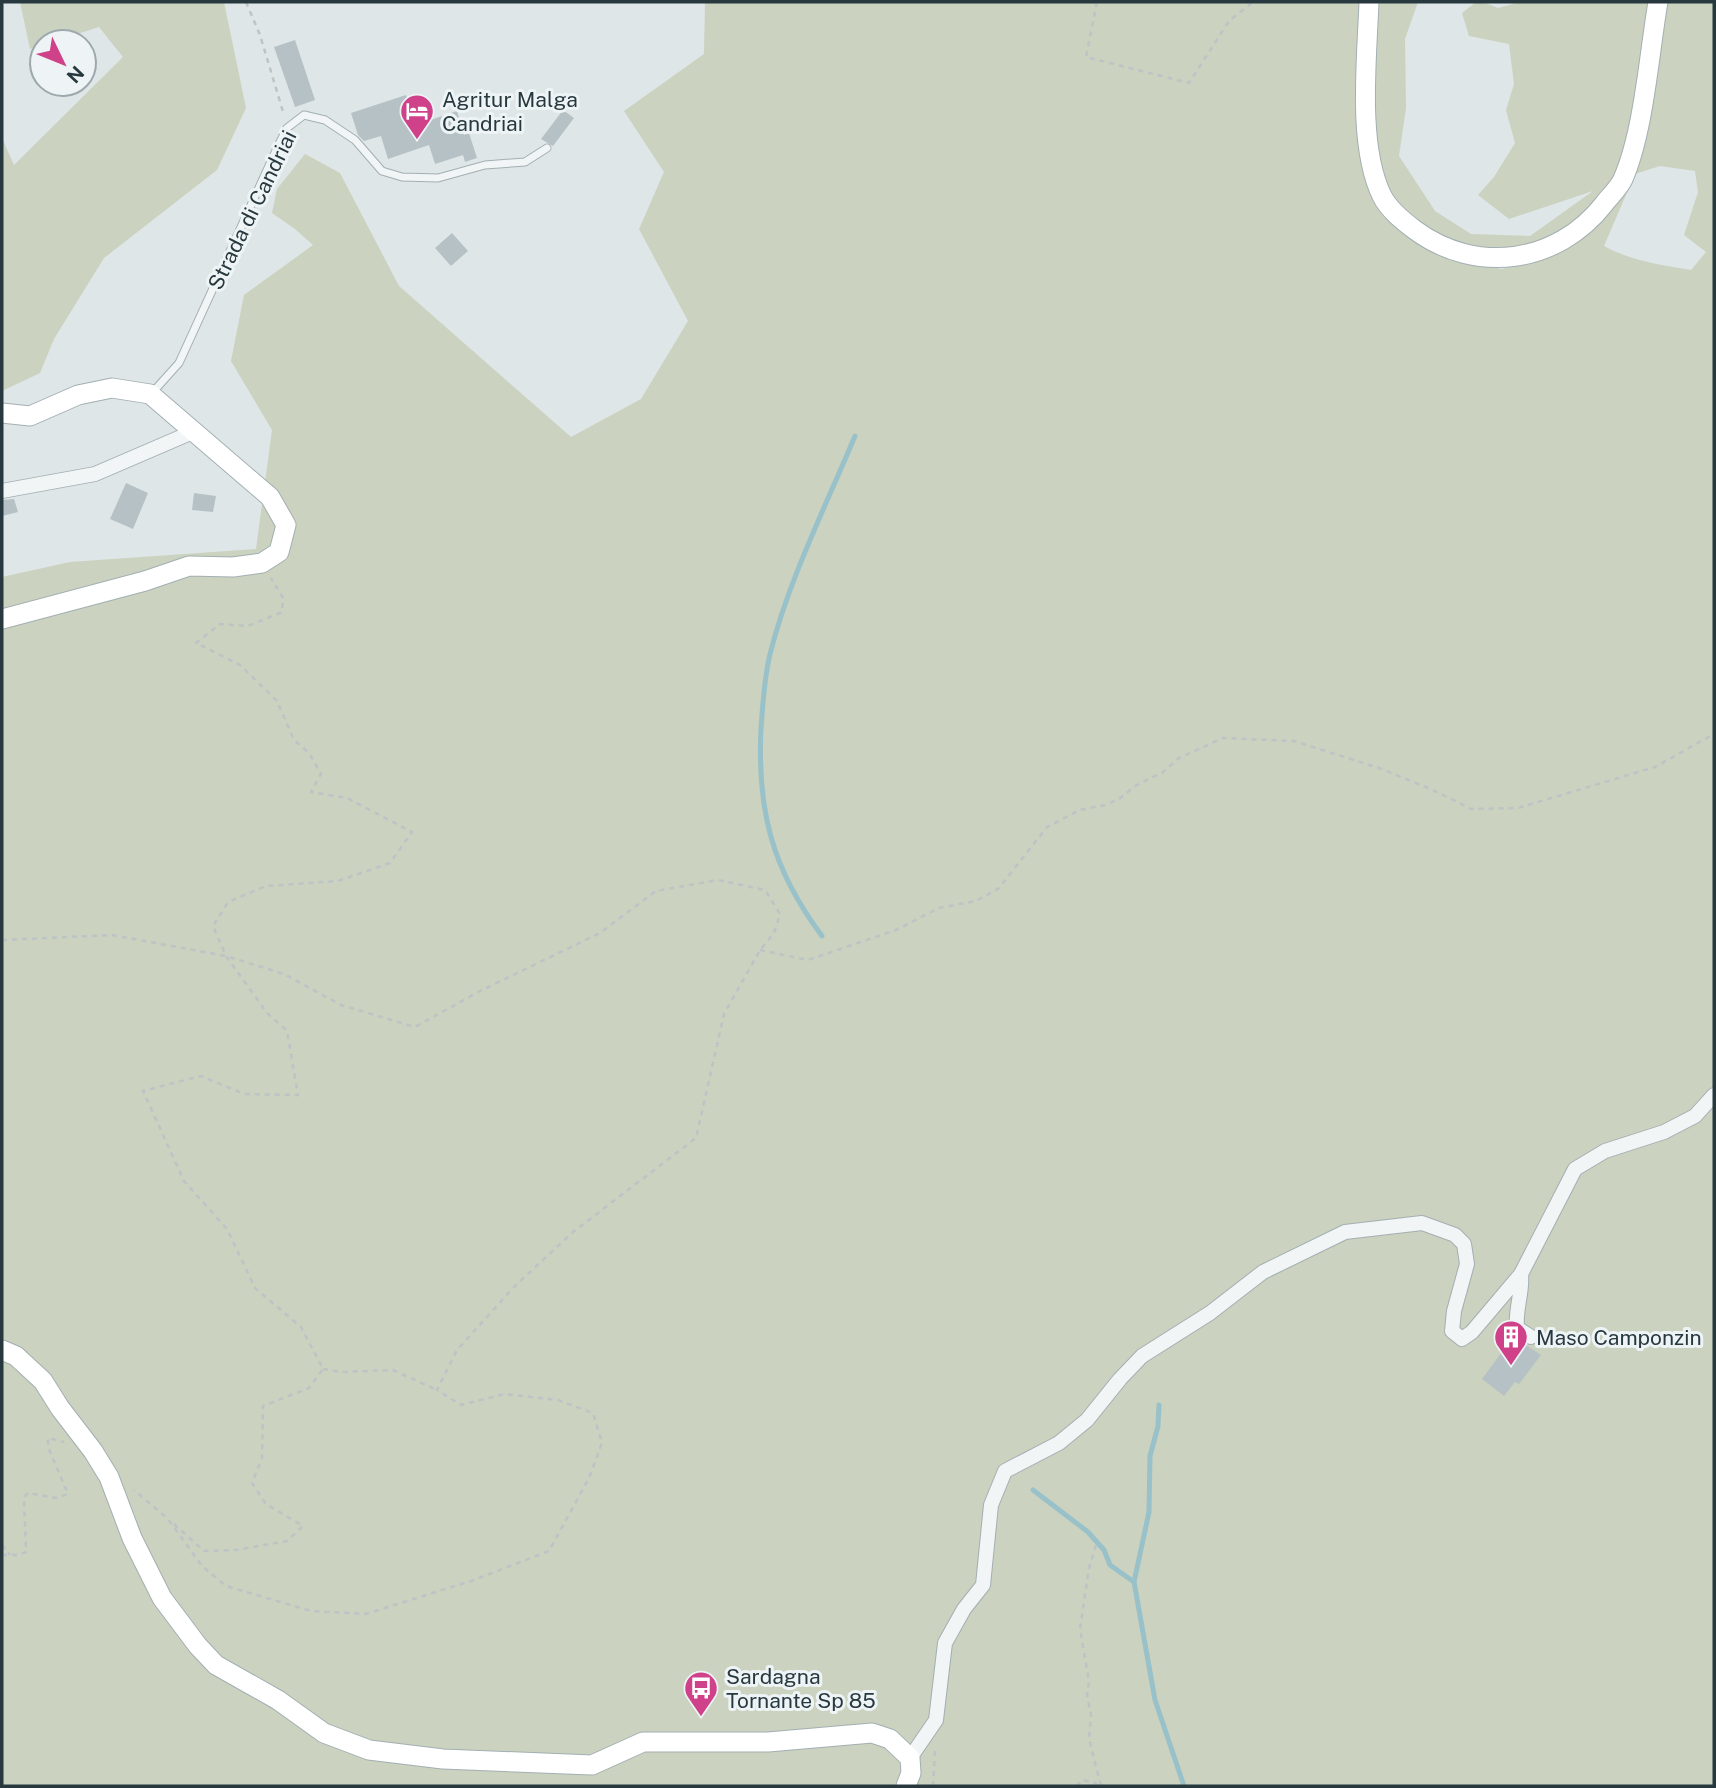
<svg xmlns="http://www.w3.org/2000/svg" width="1716" height="1788" font-family="'Public Sans',sans-serif">
<style>
.green{fill:#cbd2bf;fill-rule:evenodd}
.lines{fill:none;stroke-linecap:round;stroke-linejoin:round}
.stream{stroke:#99c1c9;stroke-width:5}
.building{fill:#b6c1c5}
.lane-casing{stroke:#a3afb2;stroke-width:9}
.street-casing{stroke:#a3afb2;stroke-width:16}
.secondary-casing{stroke:#a3afb2;stroke-width:21}
.path{stroke:#bcc4c6;stroke-width:2.5;stroke-dasharray:5 5;stroke-linecap:butt}
.lane{stroke:#f1f5f6;stroke-width:7}
.street{stroke:#f1f5f6;stroke-width:14}
.secondary{stroke:#fff;stroke-width:19}
.labels{text-anchor:middle;dominant-baseline:central;stroke-width:6;stroke-linejoin:round;paint-order:stroke}
.poi-label{font-size:21px;fill:#27393f;stroke:#eef4f6;text-anchor:start}
.street-label{font-size:21px;fill:#27393f;stroke:#eef4f6}
</style>
<rect width="100%" height="100%" fill="#dee6e8"/>
<path class="green" d="M20,2H224L246,108L217,170L104,258L54,339L40,373L2,391V138L14,165L123,57L99,27L52,42H42V45L30,49Z
M705,2H1360L1356,96L1364,176L1376,204L1396,227L1423,247L1450,259L1502,269L1555,254L1580,241L1600,223L1630,185L1666,2H1714V1786H2V577L70,562L256,549L272,430L231,361L244,295L313,245L295,229L272,213L277,189L305,154L340,173L399,286L571,437L641,399L688,321L639,229L664,172L624,111L704,54ZM1660,166L1695,171L1698,192L1684,235L1706,252L1691,270C1661,265 1631,261 1604,246L1635,174Z
M1377,2H1418L1405,39L1406,108L1399,156L1435,211L1471,234L1530,236L1593,191L1509,219L1478,195L1494,177L1515,143L1506,110L1514,84L1509,44L1469,36L1462,13L1476,2H1483L1498,8L1520,2H1650L1629,133L1616,177L1588,212L1548,239L1501,252L1455,244L1407,215L1390,195L1380,171L1372,96Z"/>
<g class="lines">
<path class="stream" d="M822,936C772,869 757,811 761,728C763,703 764,679 770,654C789,579 825,508 855,436
M1159,1405L1158,1426L1150,1456L1149,1512L1134,1582L1155,1700L1184,1786
M1033,1490L1088,1532L1104,1550L1110,1565L1134,1582"/>
</g>
<path class="building" d="M295,40L315,100L295,107L274,47Z
M406,95L416,125L457,111L464,135L469,133L477,158L465,162L463,155L435,164L429,145L388,159L381,136L364,141L358,135L351,113Z
M563,110L574,118L553,146L541,139Z
M452,233L468,251L451,266L435,248Z
M126,483L148,493L133,529L110,519Z
M194,493L216,496L213,512L192,510Z
M14,499L18,512L2,516V500Z
M1513,1337L1541,1355L1519,1384L1515,1382L1504,1396L1482,1379Z"/>
<g class="lines">
<g class="lane-casing">
<path id="lane" d="M152,393L179,363L278,146L287,128L304,115L325,120L355,140L382,171L402,177L438,178L485,165L525,162L547,148"/>
</g>
<g class="street-casing">
<path id="street" d="M2,491L95,474L195,431
M1521,1274C1523,1292 1515,1309 1517,1328L1531,1337
M910,1758L936,1720L945,1643L964,1609L983,1585L991,1505L1005,1471L1059,1443L1087,1420L1120,1379L1142,1356L1210,1313L1263,1272L1345,1232L1422,1223L1455,1235L1464,1244L1467,1264L1454,1311L1452,1331L1462,1339L1472,1332L1521,1274L1575,1169L1605,1151L1664,1132L1695,1116L1714,1095"/>
</g>
<g class="secondary-casing">
<path id="secondary" d="M1369,2C1367,58 1357,145 1382,196C1389,210 1403,221 1415,230C1476,275 1557,264 1604,204C1610,196 1619,188 1623,179C1644,131 1649,54 1658,2
M2,413L30,416L78,395L112,388L150,394L270,497L286,525L279,552L262,563L233,567L189,566L145,581L2,619
M2,1350L16,1356L43,1381L60,1408L93,1451L109,1477L132,1538L162,1598L198,1646L216,1665L278,1700L324,1733L369,1750L443,1759L592,1765L643,1742H768L872,1733L890,1739L910,1758L911,1773L906,1786"/>
</g>
<path class="path" d="M246,2L260,35L284,115
M1097,2L1086,57L1189,83L1229,21L1253,2
M2,940L112,935L226,956L284,974L341,1005L415,1027L480,991L600,933L656,891L718,880L765,890L780,914L774,933L760,950L724,1014L696,1138L573,1232L515,1286L457,1350L437,1390L461,1405L505,1394L558,1400L593,1413L602,1443L589,1478L549,1551L471,1581L366,1614L311,1611L226,1586L202,1566L168,1519L134,1490
M760,950L808,960L896,930L939,908L976,901L999,888L1047,827L1080,810L1105,805L1119,799L1135,786L1163,772L1179,758L1223,738L1294,741L1379,768L1433,790L1471,809L1518,808L1655,767L1714,734
M323,1369L341,1372L393,1370L437,1390
M174,1524L204,1551L236,1550L287,1541L303,1526L266,1504L252,1483L262,1458L263,1406L309,1388L323,1369L301,1327L255,1288L227,1229L184,1181L143,1091L201,1076L244,1094L298,1095L287,1031L267,1013L226,956L213,926L228,902L266,886L338,881L390,863L412,832L347,798L311,792L321,774L309,753L294,740L277,701L240,665L196,643L220,624L248,626L282,612L283,598L271,578
M2,1545L10,1555
M1096,1545L1089,1568L1080,1629L1089,1681L1087,1696L1091,1715L1089,1739L1101,1786
M2,1555H18L26,1552L24,1497L28,1493L56,1498L68,1494L48,1447V1438L64,1442
M933,1786L935,1751
M1077,1786L1081,1780L1094,1782L1098,1786"/>
<use href="#lane" class="lane"/>
<use href="#street" class="street"/>
<use href="#secondary" class="secondary"/>
</g>
<defs>
<g id="hotel-pin" transform="scale(1.75)"><path d="M0 17L-7.5 6A9.5 9.5 0 1 1 7.5 6Z" fill="#cf428a" stroke="#eef4f6"/><path d="M-6-4.5h1.5V1H6V5H4.5V3h-9V5H-6ZM-4 0a1.8 1.8 0 1 1 3.6 0ZM.5 0V-2.5h3Q6-2.5 6 0Z" fill="#fff"/></g>
<g id="building-pin" transform="scale(1.75)"><path d="M0 17L-7.5 6A9.5 9.5 0 1 1 7.5 6Z" fill="#cf428a" stroke="#eef4f6"/><path d="M-4-6H4V6H1V3H-1V6H-4ZM-2.5-4.3h1.7v1.8h-1.7ZM.8-4.3h1.7v1.8H.8ZM-2.5-1h1.7V.8h-1.7ZM.8-1h1.7V.8H.8Z" fill="#fff"/></g>
<g id="bus-pin" transform="scale(1.75)"><path d="M0 17L-7.5 6A9.5 9.5 0 1 1 7.5 6Z" fill="#cf428a" stroke="#eef4f6"/><path d="M-5-6H5V4H4V6H2V4H-2V6H-4V4H-5ZM-3.5-4V0h7V-4ZM-3.5 1.2v1.5H-2V1.2ZM2 1.2v1.5H3.5V1.2Z" fill="#fff"/></g>
</defs>
<g fill-rule="evenodd">
<use href="#hotel-pin" x="417" y="111"/>
<use href="#building-pin" x="1511" y="1337"/>
<use href="#bus-pin" x="701" y="1688"/>
</g>
<g class="labels">
<g class="poi-label">
<text x="442" y="99">Agritur Malga<tspan x="442" dy="24">Candriai</tspan></text>
<text x="1536" y="1337">Maso Camponzin</text>
<text x="726" y="1676">Sardagna<tspan x="726" dy="24">Tornante Sp 85</tspan></text>
</g>
<g class="street-label">
<text transform="translate(252 210) rotate(-64)">Strada di Candriai</text>
</g>
</g>
<rect width="1716" height="1788" fill="none" stroke="#27393f" stroke-width="7"/>
<g transform="translate(63 63) rotate(133)"><circle r="33" fill="#eef4f6" stroke="#9ea9ad" stroke-width="2"/>
<path d="M0-5L12 26L0 18L-12 26Z" fill="#cf428a"/>
<text y="-10" font-size="19" font-weight="bold" text-anchor="middle" fill="#27393f">N</text>
</g>
</svg>
